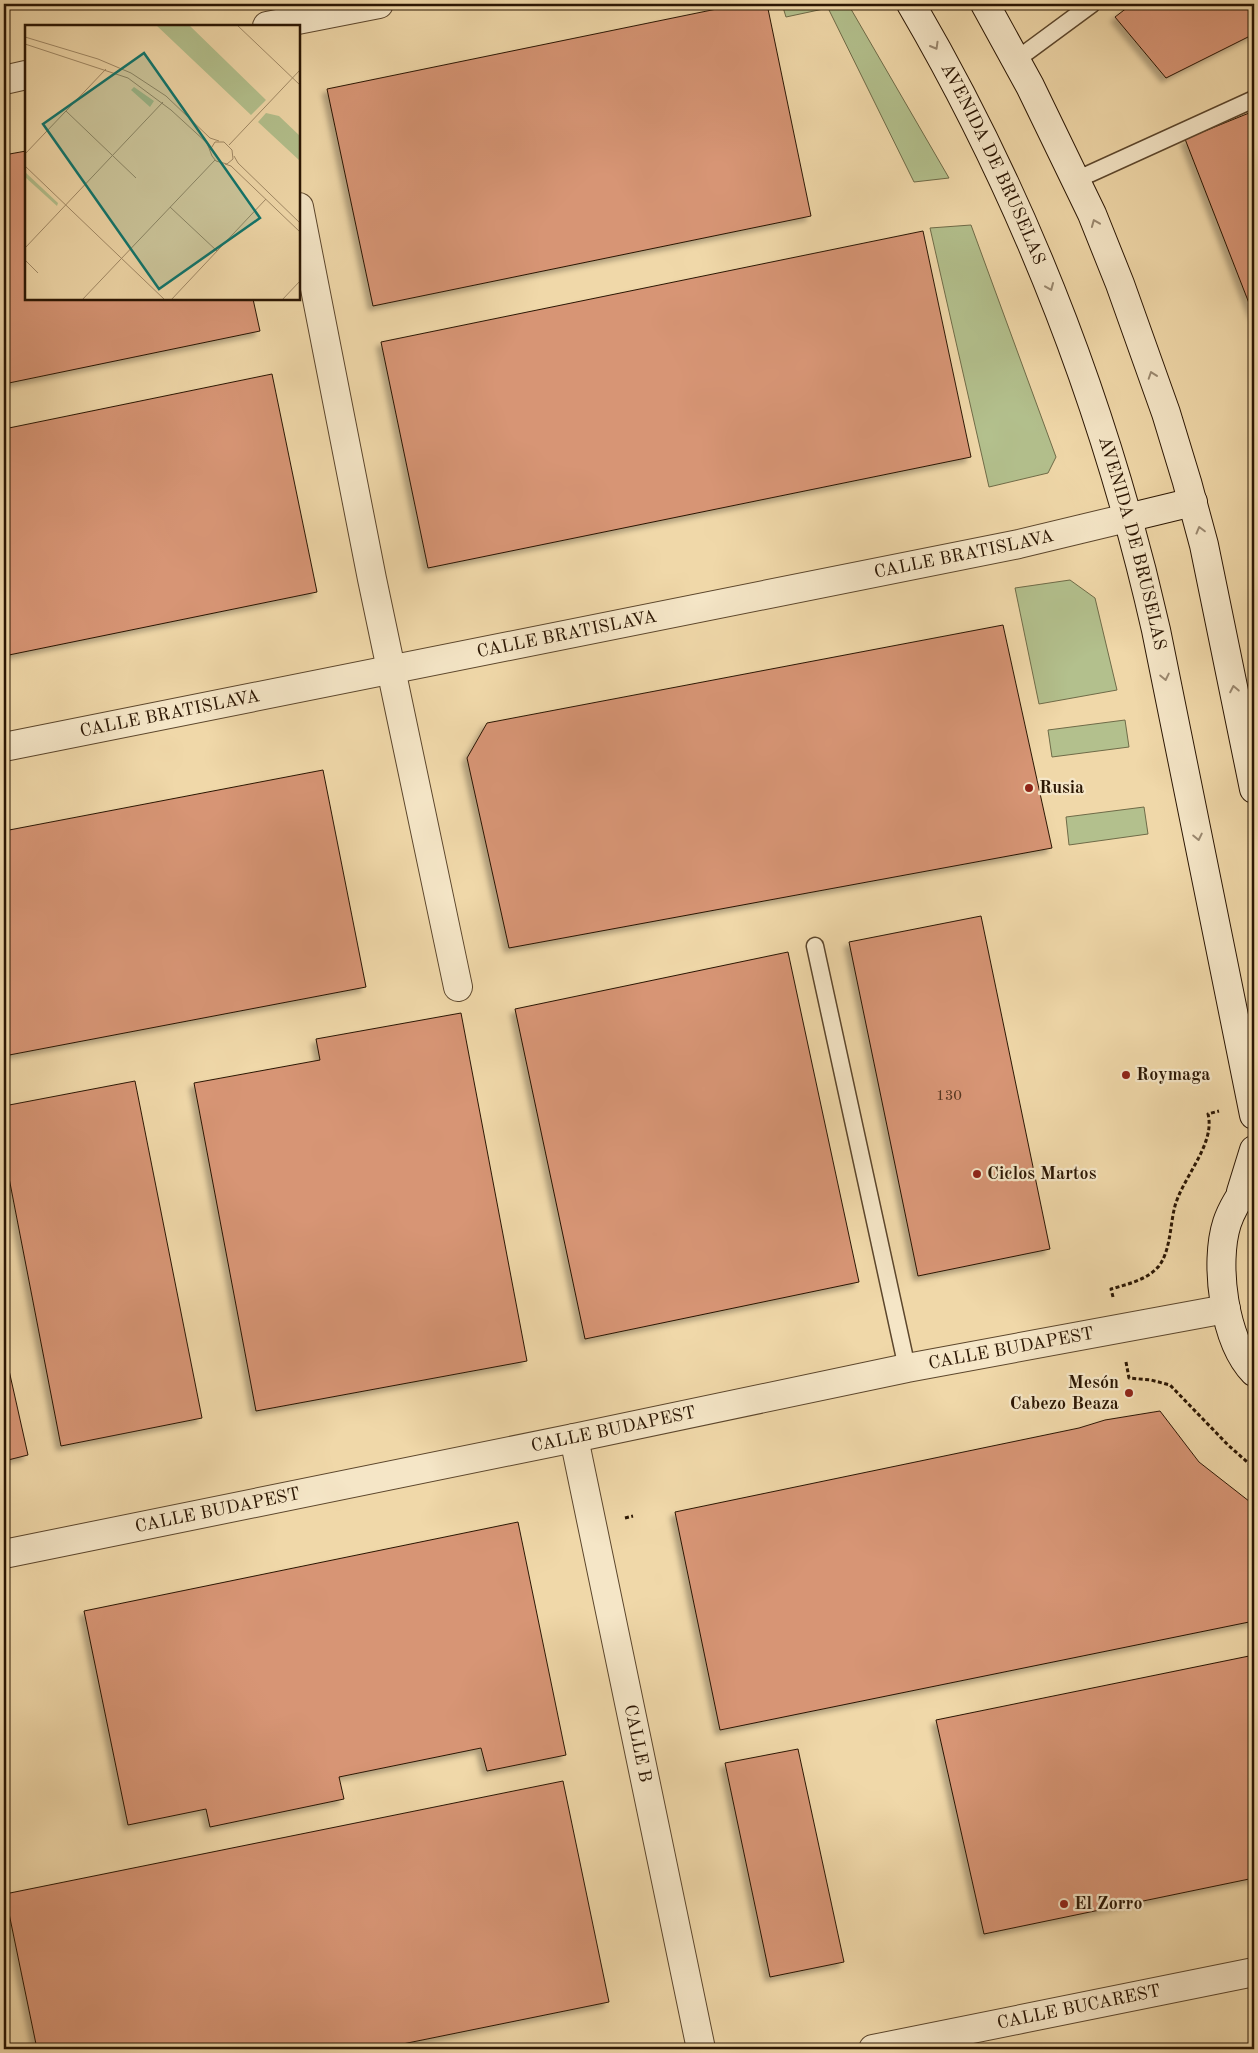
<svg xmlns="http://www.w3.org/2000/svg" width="1258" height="2053" font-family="'Old Standard TT',serif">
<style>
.green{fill:#b3c08d;stroke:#6f6b48}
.building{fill:#d79575;stroke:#2b1603;filter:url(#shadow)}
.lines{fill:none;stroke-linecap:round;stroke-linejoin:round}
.lane-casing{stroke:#5c462c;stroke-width:19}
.street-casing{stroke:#5c462c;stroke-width:30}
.secondary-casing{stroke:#2b1603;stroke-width:30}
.path{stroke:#2b1603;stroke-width:3;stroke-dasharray:4 2.5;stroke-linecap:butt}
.lane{stroke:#f5e6c7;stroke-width:16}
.street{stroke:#f5e6c7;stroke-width:28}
.secondary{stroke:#f5e6c7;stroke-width:28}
.oneway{stroke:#9a886f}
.poi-dot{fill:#8f2418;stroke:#f5e6c7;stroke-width:2}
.labels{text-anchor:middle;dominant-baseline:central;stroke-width:4.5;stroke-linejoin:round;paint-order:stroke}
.number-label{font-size:15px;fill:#563620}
.street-label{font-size:18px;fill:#2b1603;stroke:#f5e6c7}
.poi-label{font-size:18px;font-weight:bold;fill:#2b1603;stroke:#f5e6c7;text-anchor:start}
.inset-road{fill:none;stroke:#a18a67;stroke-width:1}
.view{fill:#0f766e;fill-opacity:0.15;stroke:#0f766e;stroke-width:2.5}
.inset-edge{fill:none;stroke:#2b1603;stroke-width:2.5}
</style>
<defs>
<filter id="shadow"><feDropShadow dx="-4.5" dy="4.5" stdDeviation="2.5" flood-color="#0004"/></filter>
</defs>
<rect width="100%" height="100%" fill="#f0d8a9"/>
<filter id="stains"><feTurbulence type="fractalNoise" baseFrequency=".004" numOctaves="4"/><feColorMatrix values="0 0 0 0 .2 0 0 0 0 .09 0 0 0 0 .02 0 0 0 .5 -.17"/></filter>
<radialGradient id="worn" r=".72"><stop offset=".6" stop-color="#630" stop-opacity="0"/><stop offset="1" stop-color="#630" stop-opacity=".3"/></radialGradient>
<path class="green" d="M782,4H848L949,178L914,182L828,8L786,17Z
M971,225L1056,457L1048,473L989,487L930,228Z
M1070,580L1095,598L1117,690L1039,704L1015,588Z
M1125,720L1129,747L1052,757L1048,730Z
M1144,807L1148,834L1069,845L1066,817Z"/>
<path class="building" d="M741,4H767L811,216L373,306L327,89Z
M1132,4H1254V34L1166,78L1115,17Z
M1254,111V316L1185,139Z
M26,151V299H253L260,331L4,384V155Z
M923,231L971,457L428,568L381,342Z
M272,374L317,592L4,656V429Z
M1003,625L1052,848L509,948L467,758L487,723Z
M323,770L366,987L4,1056V831Z
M981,916L1050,1249L918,1276L849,942Z
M788,952L859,1282L585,1339L515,1009Z
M461,1013L527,1361L256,1411L194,1083L320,1060L316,1039Z
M135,1081L202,1418L61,1446L4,1152V1106Z
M4,1348L28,1455L4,1461Z
M1160,1411L1199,1462L1254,1505V1621L720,1730L675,1512L1079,1428L1105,1420Z
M518,1522L566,1755L487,1771L481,1748L339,1777L344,1799L210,1827L206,1809L128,1825L84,1611Z
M1254,1655V1878L984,1934L936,1720Z
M798,1749L844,1962L770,1977L725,1763Z
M563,1781L609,2002L378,2049H37L5,1894Z"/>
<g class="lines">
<g class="lane-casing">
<path id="lane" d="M1016,60L1092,4
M1076,180L1254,99
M815,946L907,1368"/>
</g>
<g class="street-casing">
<g id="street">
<path d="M267,26L379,4"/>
<path d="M4,80L26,75"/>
<path d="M299,207L372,579L458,987"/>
<path id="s1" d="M4,747L1019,544L1127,518"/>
<path id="s2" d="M574,1438L701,2049"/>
<path id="s3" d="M4,1554L574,1438L907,1368L1226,1309"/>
<path id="s4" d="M873,2049L1254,1972"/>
</g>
</g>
<g class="secondary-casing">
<g id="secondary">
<path id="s5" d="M911,4C1025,199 1106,409 1156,630L1254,1115"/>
<path d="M985,4L1030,86L1092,214L1120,284L1166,413L1187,482L1204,545L1254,789"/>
<path d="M1127,518L1193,502"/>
<path d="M1254,1177C1243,1191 1233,1205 1227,1223C1214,1263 1224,1341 1254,1372"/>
<path d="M1241,1192L1254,1150"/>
</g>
</g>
<path class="path" d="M1113,1297L1111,1289C1128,1284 1147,1280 1159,1266C1170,1251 1170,1228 1174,1210C1180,1180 1216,1145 1208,1114L1219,1111
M1126,1362L1129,1378L1151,1380L1170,1385L1228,1445L1254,1468
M625,1518L633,1516"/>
<use href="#lane" class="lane"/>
<use href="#street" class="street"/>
<use href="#secondary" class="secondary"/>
</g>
<defs><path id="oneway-chevron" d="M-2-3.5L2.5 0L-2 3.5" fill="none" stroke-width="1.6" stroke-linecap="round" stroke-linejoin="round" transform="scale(1.25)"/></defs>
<g class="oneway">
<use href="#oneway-chevron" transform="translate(935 46) rotate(60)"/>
<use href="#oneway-chevron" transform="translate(1095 223) rotate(-112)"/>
<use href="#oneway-chevron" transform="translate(1050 287) rotate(67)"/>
<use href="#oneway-chevron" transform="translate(1152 375) rotate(-109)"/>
<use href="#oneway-chevron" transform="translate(1200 530) rotate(-105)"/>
<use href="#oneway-chevron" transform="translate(1165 677) rotate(78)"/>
<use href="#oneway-chevron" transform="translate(1234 689) rotate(-101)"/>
<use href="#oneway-chevron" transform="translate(1198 837) rotate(78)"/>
</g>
<g class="poi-dot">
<circle cx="1029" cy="788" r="5"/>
<circle cx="1126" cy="1075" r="5"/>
<circle cx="977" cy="1174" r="5"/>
<circle cx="1129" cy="1393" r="5"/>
<circle cx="1064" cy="1904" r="5"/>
</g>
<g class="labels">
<g class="number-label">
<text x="949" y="1096">130</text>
</g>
<g class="street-label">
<text stroke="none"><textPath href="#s5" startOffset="180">AVENIDA DE BRUSELAS</textPath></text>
<text stroke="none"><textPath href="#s5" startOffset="585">AVENIDA DE BRUSELAS</textPath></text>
<text stroke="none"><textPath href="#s1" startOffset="979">CALLE BRATISLAVA</textPath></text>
<text stroke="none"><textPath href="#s1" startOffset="574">CALLE BRATISLAVA</textPath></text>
<text stroke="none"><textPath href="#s1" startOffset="169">CALLE BRATISLAVA</textPath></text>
<text stroke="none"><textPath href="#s3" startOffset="1028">CALLE BUDAPEST</textPath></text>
<text stroke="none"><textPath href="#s3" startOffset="622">CALLE BUDAPEST</textPath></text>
<text stroke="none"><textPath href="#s3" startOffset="218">CALLE BUDAPEST</textPath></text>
<text stroke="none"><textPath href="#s2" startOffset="312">CALLE B</textPath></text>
<text stroke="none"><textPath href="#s4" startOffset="210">CALLE BUCAREST</textPath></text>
</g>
<g class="poi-label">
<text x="1039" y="788">Rusia</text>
<text x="1136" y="1075">Roymaga</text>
<text x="987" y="1174">Ciclos Martos</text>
<text x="1119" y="1383" text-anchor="end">Mesón<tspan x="1119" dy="21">Cabezo Beaza</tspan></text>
<text x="1074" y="1904">El Zorro</text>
</g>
</g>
<g transform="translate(25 25)">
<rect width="275" height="275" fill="#f0d8a9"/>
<path d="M131,0H164L241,75L226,90ZM109,62L129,76L125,82L106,65ZM241,88L254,91L275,111V136L233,97ZM0,147L33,178L32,181L0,152Z" fill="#b3c08d"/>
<path class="inset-road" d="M212,0L275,60M0,12L73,34L106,48L141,71L185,113L194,116M0,19L103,53L146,85L182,118L187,131L191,136L202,139L208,134L207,125L199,117H190L185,125M41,86L111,153M204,120L275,45M0,129L81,44M209,131L213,138L275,198M200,139L206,141L275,207M0,141L140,275M145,182L192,226M0,223L138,77M0,235L13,248M57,275L190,135M146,275L241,174M257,275L275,256"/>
<path class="view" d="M119,28L235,193L134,264L18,99Z"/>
<rect width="275" height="275" class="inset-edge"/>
</g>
<rect width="1258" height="2053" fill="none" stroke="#f0d8a9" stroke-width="20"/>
<rect x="5" y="5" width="1248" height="2043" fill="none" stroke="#2b1603" stroke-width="2.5"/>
<rect x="10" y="10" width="1238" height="2033" fill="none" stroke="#2b1603"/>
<rect width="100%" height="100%" filter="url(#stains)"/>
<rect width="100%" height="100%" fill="url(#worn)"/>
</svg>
